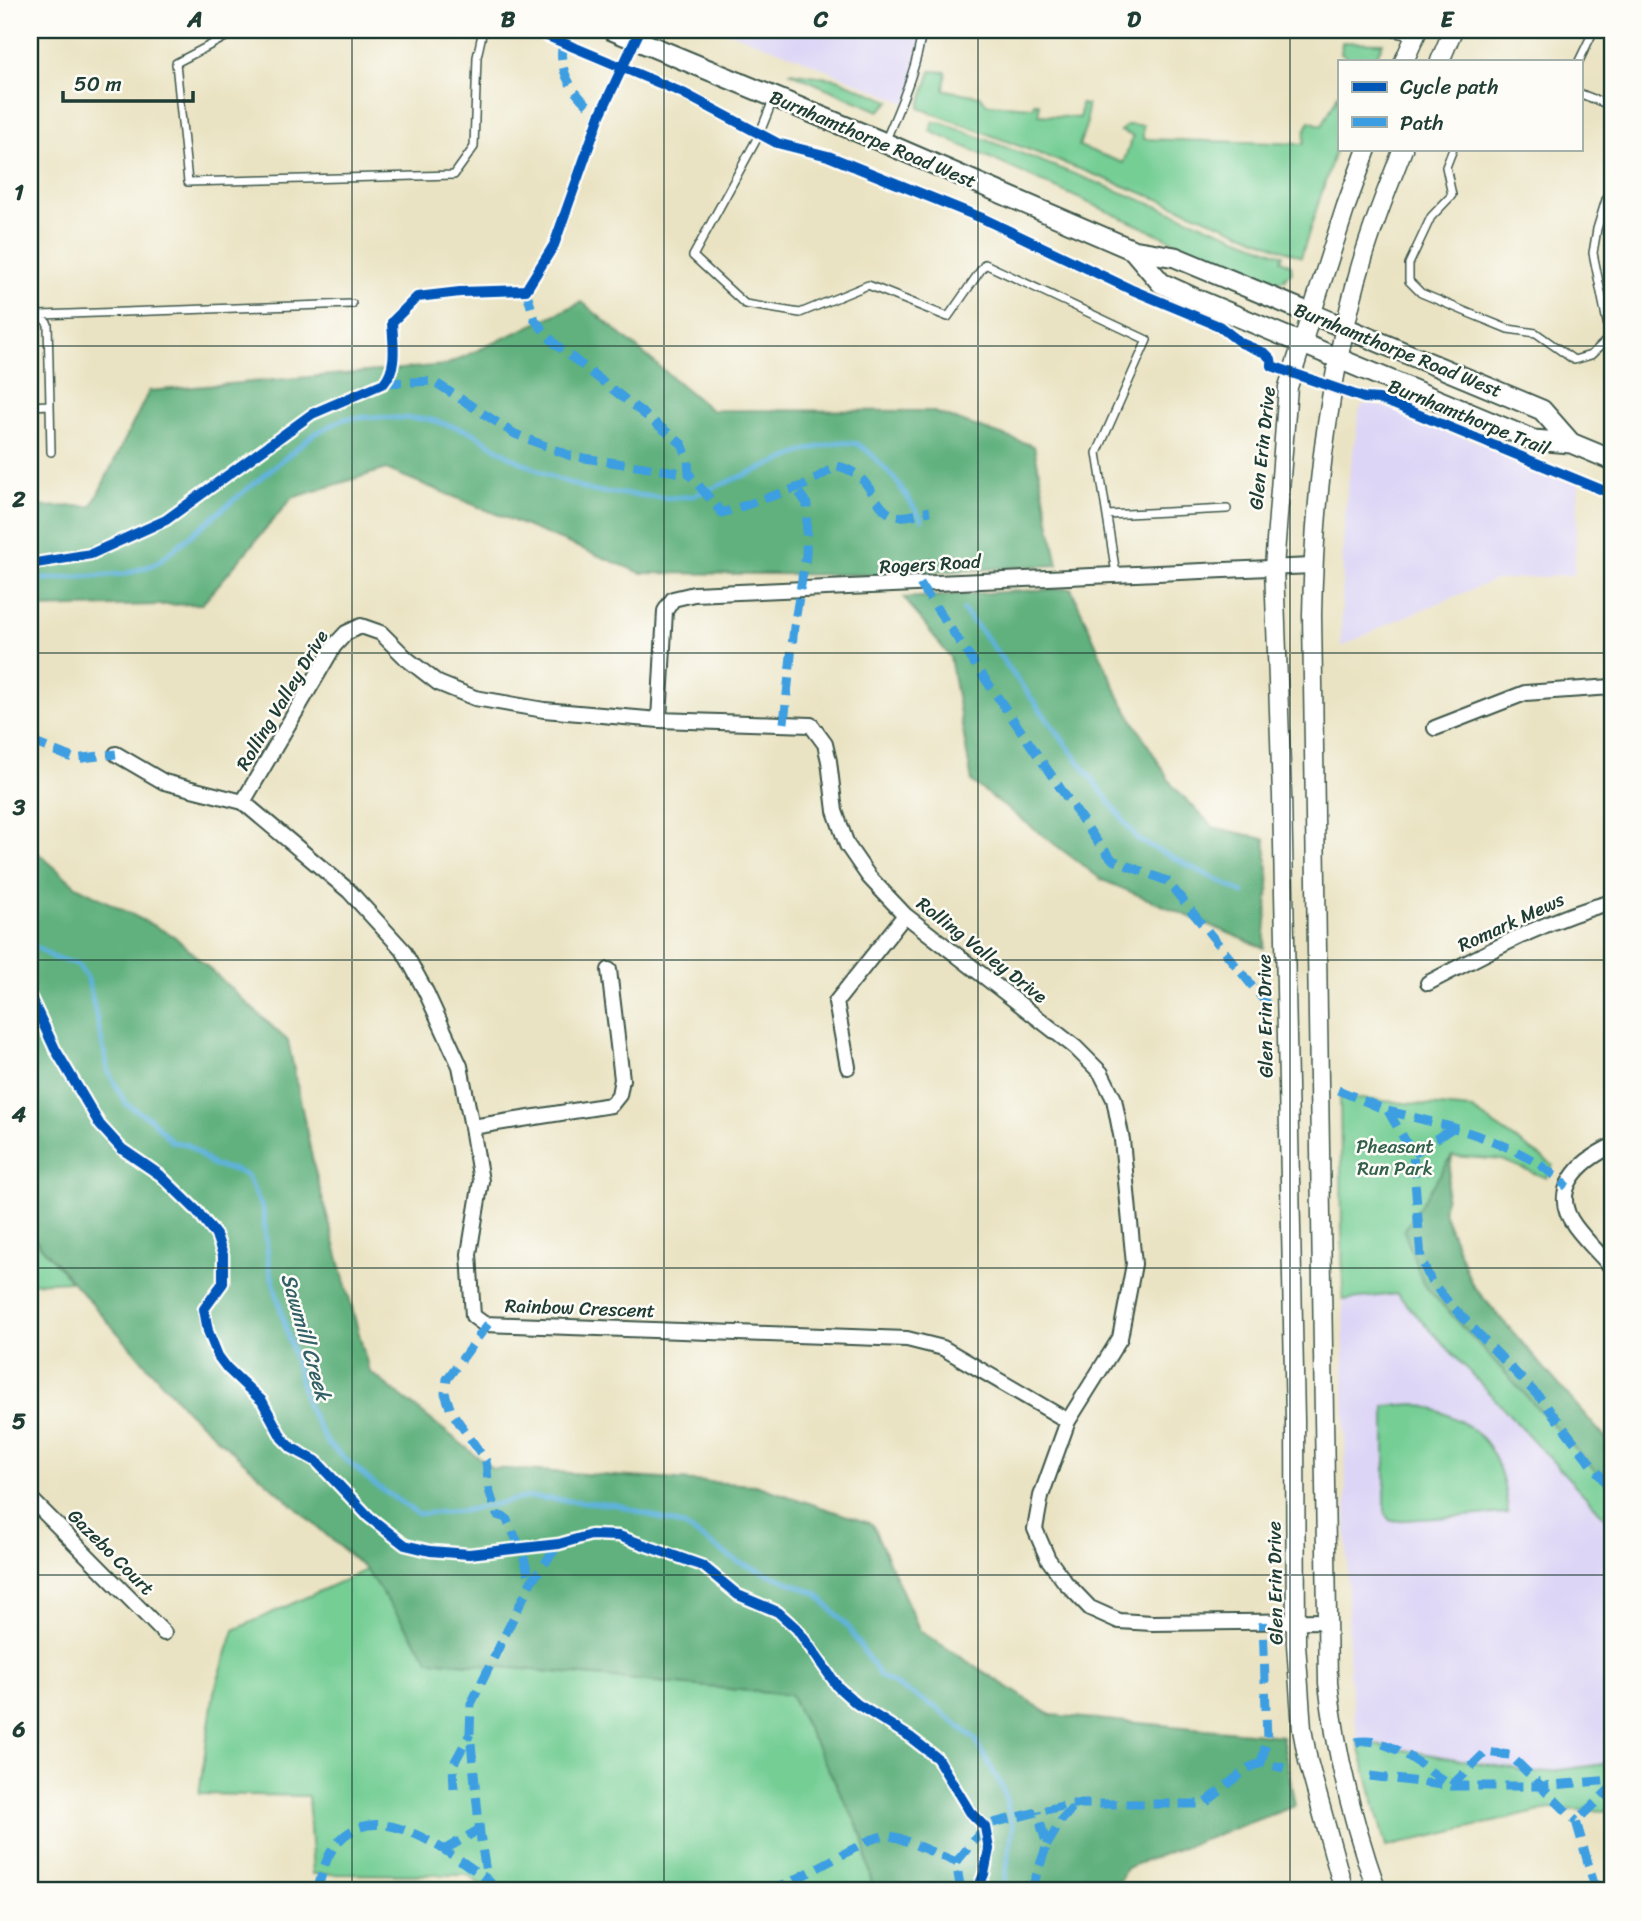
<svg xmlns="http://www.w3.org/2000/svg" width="1642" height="1921" font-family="Sriracha,sans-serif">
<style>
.built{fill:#ddd5f6}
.green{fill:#75ce94;stroke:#4a8664;stroke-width:2}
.forest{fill:#60b17e;stroke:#407759;stroke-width:2}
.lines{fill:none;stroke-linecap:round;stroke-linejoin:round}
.stream{stroke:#5fb2db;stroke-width:5}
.service-casing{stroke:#3d5649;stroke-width:10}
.minor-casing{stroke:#3d5649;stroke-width:18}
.tertiary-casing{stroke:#3d5649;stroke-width:21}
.secondary-casing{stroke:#3d5649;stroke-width:23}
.service{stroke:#fff;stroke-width:7}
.minor{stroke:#fff;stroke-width:14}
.tertiary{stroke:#fff;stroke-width:18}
.secondary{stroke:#fff;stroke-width:19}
.quiet{stroke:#3c9ee2;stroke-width:9;stroke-dasharray:18 9;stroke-linecap:butt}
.cycleway-casing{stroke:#fdfcf7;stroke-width:15}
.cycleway{stroke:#0057b8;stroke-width:10}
.grid{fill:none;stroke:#1f3d34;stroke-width:2;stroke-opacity:0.55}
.labels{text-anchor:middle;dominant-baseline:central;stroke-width:5;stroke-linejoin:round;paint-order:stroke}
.street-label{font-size:19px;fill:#1f3d34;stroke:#fdfcf7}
.park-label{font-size:19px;fill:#34614c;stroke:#fdfcf7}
.water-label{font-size:21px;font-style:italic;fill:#326066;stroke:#fdfcf7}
.neatline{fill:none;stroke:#1f3d34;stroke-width:2.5}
.grid-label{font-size:23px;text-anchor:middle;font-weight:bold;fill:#1f3d34}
</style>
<rect width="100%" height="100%" fill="#fdfcf7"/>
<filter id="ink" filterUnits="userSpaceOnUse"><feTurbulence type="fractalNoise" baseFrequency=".0143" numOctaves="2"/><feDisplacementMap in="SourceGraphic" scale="14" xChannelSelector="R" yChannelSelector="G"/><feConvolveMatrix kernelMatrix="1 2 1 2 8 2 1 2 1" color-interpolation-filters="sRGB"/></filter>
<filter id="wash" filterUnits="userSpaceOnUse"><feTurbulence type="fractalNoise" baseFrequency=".00686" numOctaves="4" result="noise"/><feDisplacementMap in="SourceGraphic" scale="28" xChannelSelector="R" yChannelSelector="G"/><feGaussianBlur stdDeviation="1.57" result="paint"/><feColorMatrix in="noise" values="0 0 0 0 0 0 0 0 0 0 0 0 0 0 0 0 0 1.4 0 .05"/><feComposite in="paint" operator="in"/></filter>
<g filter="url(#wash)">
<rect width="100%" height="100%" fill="#eae3c3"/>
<path class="built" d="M724,30H932L923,78L913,106L794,56Z
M1371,403L1395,409L1579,483L1574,575L1495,580L1390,623L1341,647L1343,543L1347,490L1360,408L1364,404Z
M1397,1294L1612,1525V1763L1537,1773L1358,1742L1349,1675L1343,1300Z"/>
<path class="green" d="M1342,42L1383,43L1374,61H1355L1341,53Z
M931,71L946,72L944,90L980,96L987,104L1033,107L1034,103H1039V115L1080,118L1081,104L1087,105V122L1079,146L1123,163L1133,136L1120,131L1128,125H1143V139L1304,144L1305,131L1310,121L1322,126L1339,93V139L1301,257L1166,202L919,108Z
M789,72L837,79L890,101L879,111Z
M933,122L943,123L1283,255L1281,260L1291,265L1292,273L1285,277L1286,280C1276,283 1267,282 1257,279L930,131Z
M1340,1097L1471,1109L1553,1165L1546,1178L1502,1160L1452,1156L1443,1212L1472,1285L1612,1446V1525L1397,1294L1343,1300Z
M30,1234L71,1281L30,1283Z
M1416,1404C1480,1421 1502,1448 1508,1513L1391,1521L1385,1515V1406Z
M366,1570L430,1660L790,1695L863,1836L873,1891H488L468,1875L313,1874L308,1796L199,1794L214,1692L234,1630Z
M1358,1742L1537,1773L1612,1763V1811L1549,1809L1386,1847Z"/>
<path class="forest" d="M582,302L711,410L931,411L1034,446L1058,565L887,575L641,573L386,469L292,498L202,604L30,608V507L92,506L149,391L446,365Z
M1071,588L1119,697L1172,785L1213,827L1265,839L1269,883L1264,948L1102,880L972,782L950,657L904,598Z
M30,846L76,886L174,936L288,1041L314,1167L369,1371L492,1468L755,1485L872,1524L920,1631L1051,1715L1282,1736L1295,1806L1126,1868L1115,1891H873L863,1836L790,1695L429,1660L366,1570L188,1412L30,1234Z
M1452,1156L1443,1212L1472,1285L1612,1446V1489L1423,1284L1404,1231Z"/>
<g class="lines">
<path class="stream" d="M30,580L125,574L156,564L314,434L344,419L367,417L428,419L472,432L509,456L552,477L592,491L670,498L693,496L807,450L839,442L858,444L870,453L895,479L922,519
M963,610L981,631L1138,840L1243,893
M30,943L54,958L78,964L88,980L109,1073L126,1104L151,1119L172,1142L187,1144L214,1166L235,1170L247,1176L263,1210L269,1266L307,1405L327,1443L374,1484L418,1514L463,1511L529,1497L618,1505L684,1526L738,1562L816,1593L848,1627L880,1676L935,1707L975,1739L1003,1789L1013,1827L1003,1891"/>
</g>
</g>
<g filter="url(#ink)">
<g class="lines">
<g class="service-casing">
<path id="service" d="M239,30L176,63L188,182L454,175L474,147L477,57L483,30
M1361,30L1387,31L1415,37
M1579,61L1594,30
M1581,94L1612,106
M773,100L759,135L693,256L745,304L800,313L868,285L948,317L985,264L1147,340L1097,453L1116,574
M885,142C900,105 917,70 922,30
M1453,149L1446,167L1452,195L1431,217L1409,264V281L1421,293L1471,314L1508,329L1536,333L1574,360L1591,355L1610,337L1593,253L1597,229L1612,180
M30,304L48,324L50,405L30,406
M41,315L352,304
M50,405L51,452
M1107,515L1227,509
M1356,1891L1374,1884"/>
</g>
<g class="minor-casing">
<path id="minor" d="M659,720L665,611L673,599L694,594L1312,566
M1435,728L1525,693L1612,687
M116,754L164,782L243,802L349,891L403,950L426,992L460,1066L472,1127L481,1181L469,1254L473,1316L484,1324L907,1339L943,1348L1068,1421
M243,802L334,646L346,633L361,626L381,633L407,659L438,683L475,698L544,710L659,720L811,725L825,744L829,761L835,811L847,845L869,877L905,915L1075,1047L1101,1073L1114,1099L1122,1140L1134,1264L1120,1338L1068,1421L1041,1496L1035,1529L1048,1559L1065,1582L1090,1608L1119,1621L1152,1623L1328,1621
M1428,983C1488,952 1547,919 1612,902
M848,1067L836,1002L905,915
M472,1127L611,1105L619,1095L622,1079L609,970
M1612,1146C1580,1161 1548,1190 1575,1226C1586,1241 1600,1254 1612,1268
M30,1498L164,1633"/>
</g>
<g class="tertiary-casing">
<path id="tertiary" d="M1404,61L1418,30
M1440,61L1453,30
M1344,1891L1308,1761L1302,1729L1296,1644L1295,1420L1282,796L1274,567L1288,387L1346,206L1367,149
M1377,1891C1353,1823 1336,1755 1328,1683L1312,615C1314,502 1327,389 1357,279C1369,235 1386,192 1403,149"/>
</g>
<g class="secondary-casing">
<path id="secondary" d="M612,30L885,143L1133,250L1175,257L1542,410L1571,443
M1133,250L1161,283L1196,299L1533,440L1571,443L1612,460"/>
</g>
<use href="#service" class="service"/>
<use href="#minor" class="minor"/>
<use href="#tertiary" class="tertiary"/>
<use href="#secondary" class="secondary"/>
<path class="quiet" d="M563,41C556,73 576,98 600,115
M526,290L535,320L555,344L682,444L688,459L689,474L722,513L805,485L837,466C875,474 872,511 896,516C907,518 920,513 930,511
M384,383L433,381L515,434L571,456L689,474
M920,584L1098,843L1113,860L1167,881L1267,1004
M784,723L794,627L806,555L807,504L796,488
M30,741L75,759L116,754
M1338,1090L1388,1111L1413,1154L1421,1259L1431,1281L1450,1304L1542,1400L1612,1491
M1388,1111C1449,1126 1521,1141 1567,1187
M1413,1154L1454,1127
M488,1324L447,1379L445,1393L451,1411L486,1461L489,1490L497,1515L506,1518L521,1549L531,1582
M1356,1742C1389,1735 1424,1768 1451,1786L1486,1752L1510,1755L1576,1821
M1261,1763L1267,1740L1263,1622
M1370,1776L1451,1786H1542L1612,1780
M454,1789L453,1765L470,1734
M1047,1845L1061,1821L1076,1804
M444,1850L480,1829
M956,1862C967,1851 980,1829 993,1823L1070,1804H1204L1248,1768L1261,1763L1284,1768
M317,1891C321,1879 324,1862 332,1850C371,1790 446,1851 487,1879
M498,1891L487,1879L480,1834L470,1733L471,1704L531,1582L559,1544
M605,1891H645
M769,1891L785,1885L870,1840L885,1835L899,1838L956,1862L961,1891
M1031,1891L1047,1845L1037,1812
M1596,1891L1576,1821L1612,1787"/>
<g class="cycleway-casing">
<path id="cycleway" d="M533,30L683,93L777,143L828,156L982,218L1130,289L1219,326L1241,343L1265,353L1271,359L1272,366L1364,398L1379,399L1393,404L1612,494
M30,564L91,554L166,520L312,414L384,383C398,366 393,343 392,322L417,297L460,292L526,290L554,245L600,115L640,30
M30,996L55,1049L100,1125L122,1149L160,1175L197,1211L216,1235L223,1255V1283L204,1309L208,1331L218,1356L227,1368L262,1401L282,1438L292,1448L316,1461L369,1517L405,1545L430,1551L469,1554L559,1544L591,1535L619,1536L703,1566L738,1595L778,1612L797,1629L838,1687L857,1704L910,1737L937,1758L970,1812L985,1827L989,1849L984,1874L977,1891"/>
</g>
<use href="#cycleway" class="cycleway"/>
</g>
</g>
<path class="grid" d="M352,30V1891M664,30V1891M978,30V1891M1290,30V1891M30,346H1612M30,653H1612M30,960H1612M30,1268H1612M30,1575H1612"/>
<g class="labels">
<g class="street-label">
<text transform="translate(873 139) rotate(23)">Burnhamthorpe Road West</text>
<text transform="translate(1398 350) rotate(22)">Burnhamthorpe Road West</text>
<text transform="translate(1469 417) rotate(22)">Burnhamthorpe Trail</text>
<text transform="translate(1262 448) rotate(-84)">Glen Erin Drive</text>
<text transform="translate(930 564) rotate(-3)">Rogers Road</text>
<text transform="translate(282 700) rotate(-59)">Rolling Valley Drive</text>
<text transform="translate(1511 922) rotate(-25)">Romark Mews</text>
<text transform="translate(982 950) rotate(38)">Rolling Valley Drive</text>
<text transform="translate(1265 1016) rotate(-91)">Glen Erin Drive</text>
<text transform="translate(580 1308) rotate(2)">Rainbow Crescent</text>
<text transform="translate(111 1552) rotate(45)">Gazebo Court</text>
<text transform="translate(1275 1583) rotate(-91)">Glen Erin Drive</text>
</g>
<g class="park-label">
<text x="1395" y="1146">Pheasant<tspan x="1395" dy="22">Run Park</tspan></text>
</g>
<g class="water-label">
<text transform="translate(306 1337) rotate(74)">Sawmill Creek</text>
</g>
</g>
<rect width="1642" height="1921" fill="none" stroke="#fdfcf7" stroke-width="77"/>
<rect x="1338" y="60" width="245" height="91" fill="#fdfcf7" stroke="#a4b0a9" stroke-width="2"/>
<rect x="1352" y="82" width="35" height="10" fill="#0057b8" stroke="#a4b0a9" stroke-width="2"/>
<text x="1400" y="94" font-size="21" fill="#1f3d34">Cycle path</text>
<rect x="1352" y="117" width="35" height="10" fill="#3c9ee2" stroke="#a4b0a9" stroke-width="2"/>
<text x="1400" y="130" font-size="21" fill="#1f3d34">Path</text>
<path d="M63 91v10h130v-10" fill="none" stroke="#1f3d34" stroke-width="3.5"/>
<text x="74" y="91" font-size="21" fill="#1f3d34" stroke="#fdfcf7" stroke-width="5" paint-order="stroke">50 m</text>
<rect x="38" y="38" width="1566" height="1844" class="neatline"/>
<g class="grid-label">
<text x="195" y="27">A</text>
<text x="508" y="27">B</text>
<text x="821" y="27">C</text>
<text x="1134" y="27">D</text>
<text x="1447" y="27">E</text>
<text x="19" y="200">1</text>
<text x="19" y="507">2</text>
<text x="19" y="815">3</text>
<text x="19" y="1122">4</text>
<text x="19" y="1429">5</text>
<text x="19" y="1737">6</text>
</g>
</svg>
